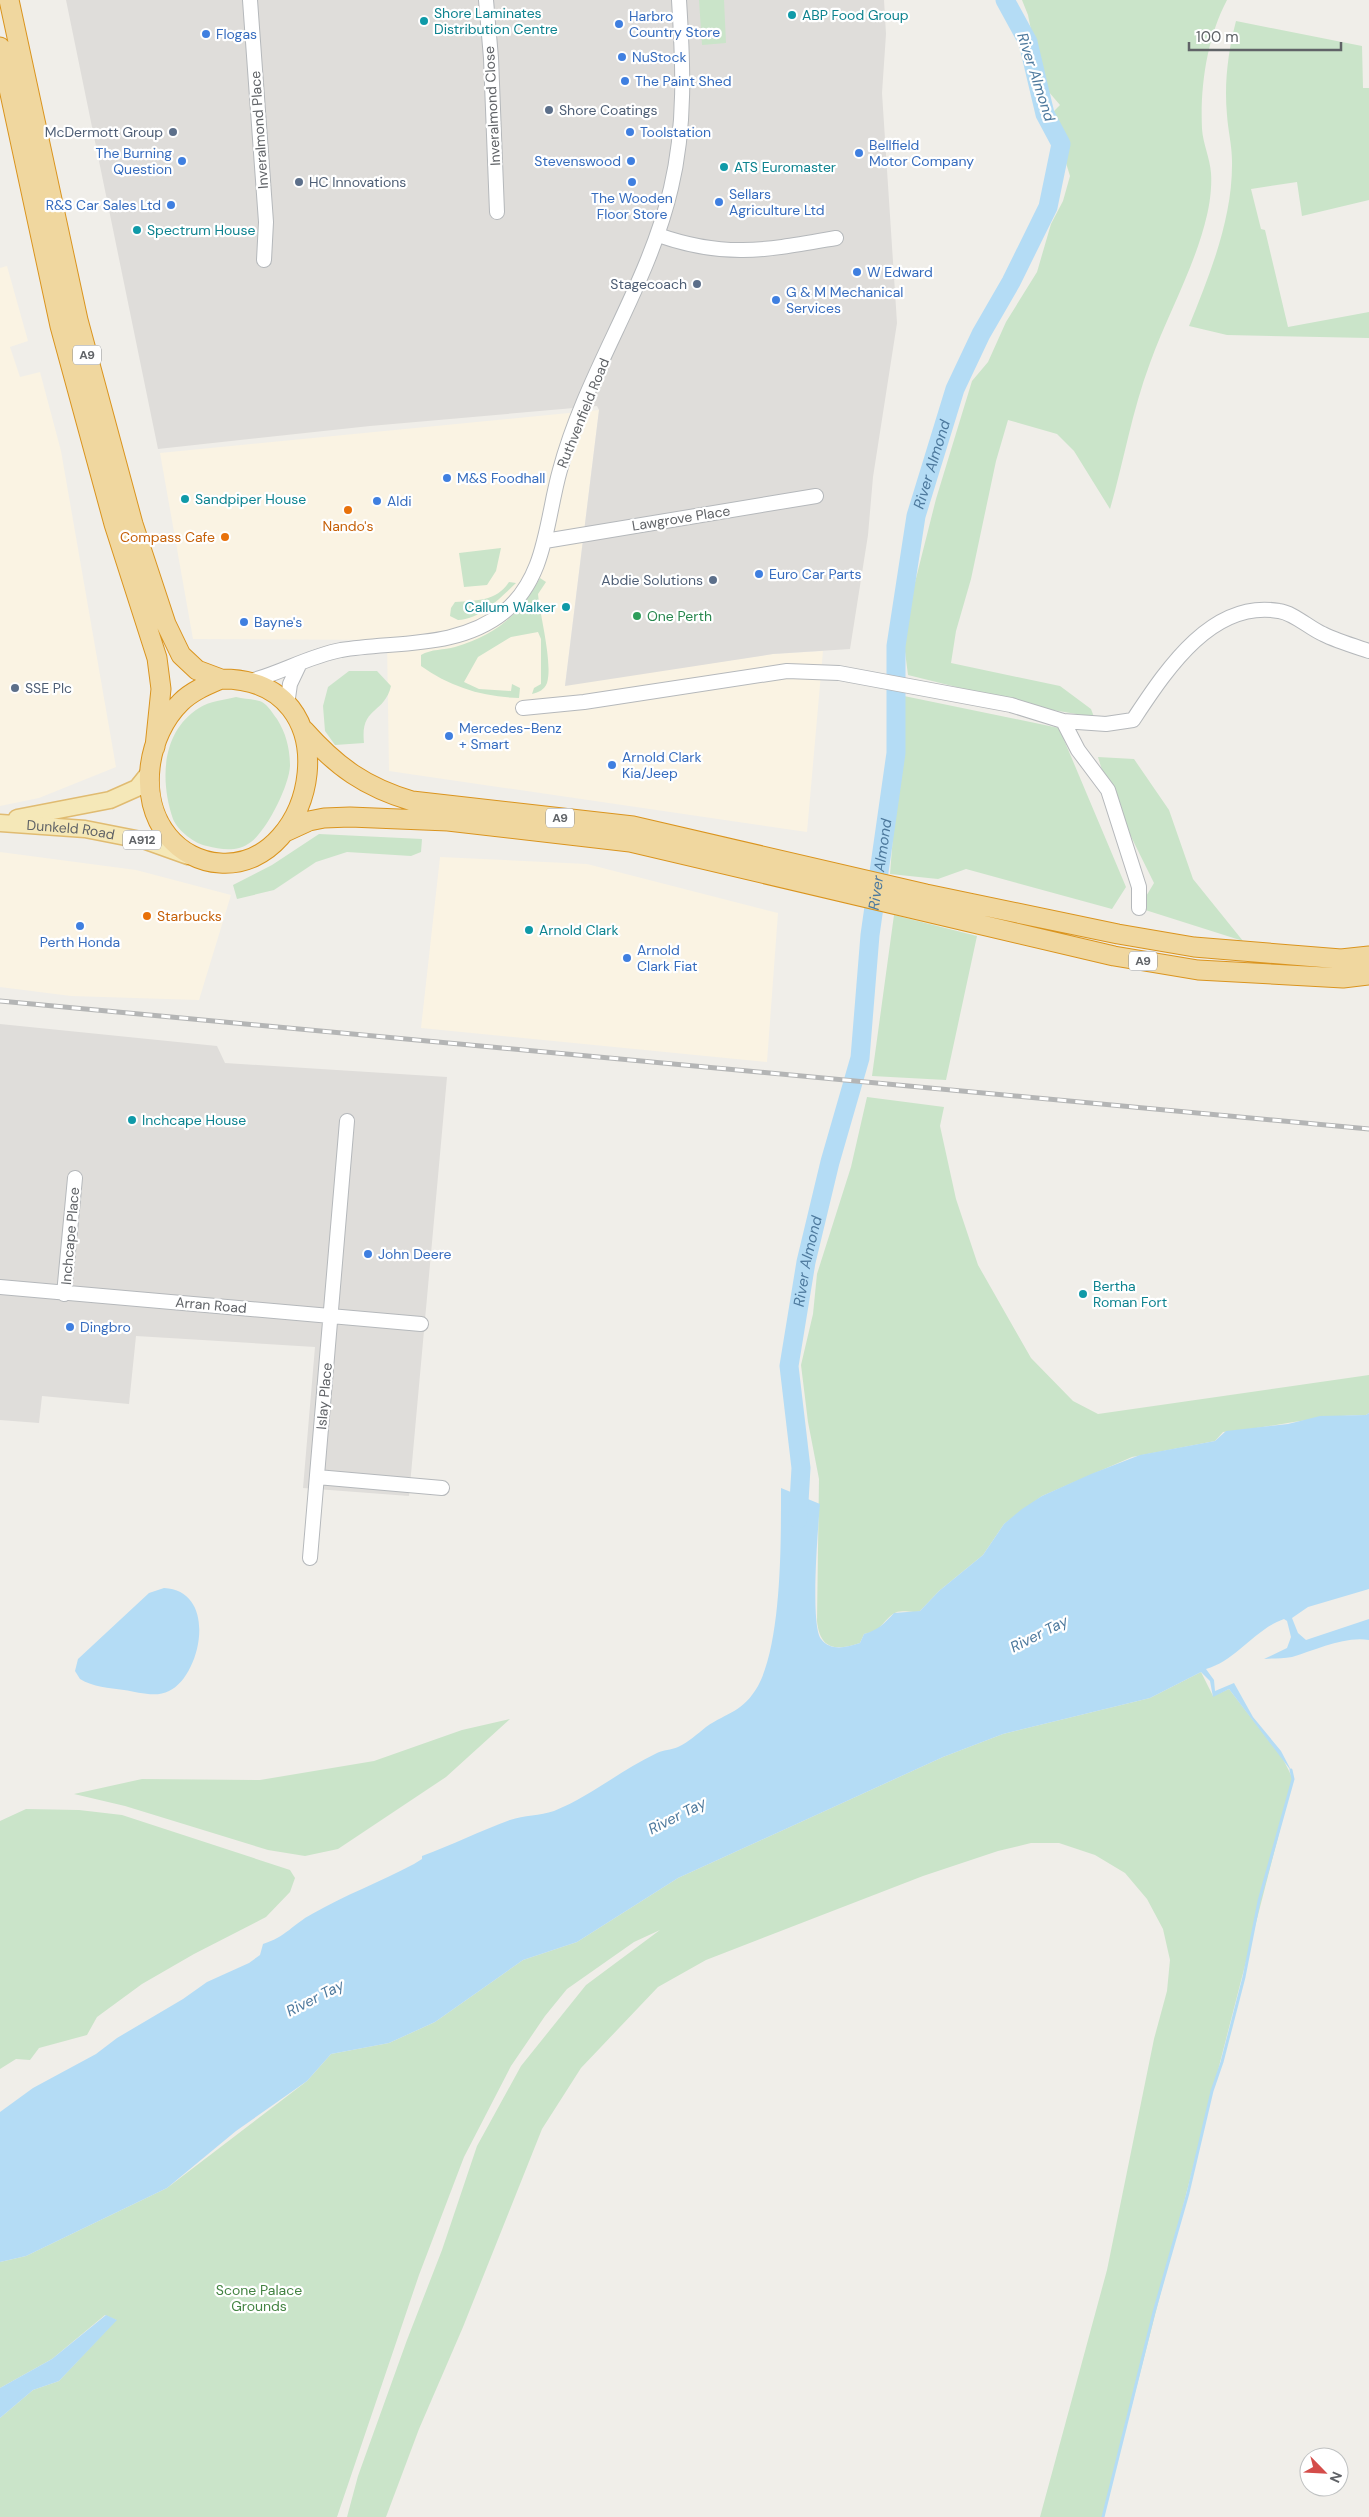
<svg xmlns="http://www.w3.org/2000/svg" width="1369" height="2517" font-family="'DM Sans',sans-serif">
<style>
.commercial{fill:#faf3e3}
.industrial{fill:#dfddda}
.green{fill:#cae4c9}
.water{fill:#b4dcf5}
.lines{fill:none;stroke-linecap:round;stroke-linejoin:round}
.stream{stroke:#b4dcf5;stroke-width:3}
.river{stroke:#b4dcf5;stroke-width:19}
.minor-casing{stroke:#b5b8bb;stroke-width:16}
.major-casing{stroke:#e0bb71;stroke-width:19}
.highway-casing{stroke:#da941e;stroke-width:21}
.minor{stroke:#fff;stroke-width:14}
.major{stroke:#f5e8b8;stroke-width:16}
.highway{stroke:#f0d79f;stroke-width:19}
.rail-casing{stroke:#b4b5b5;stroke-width:5}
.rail{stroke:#fff;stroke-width:3;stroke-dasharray:9;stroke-linecap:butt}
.culture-dot{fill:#0f9aa8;stroke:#fff;stroke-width:2}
.shop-dot{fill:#3f7fe0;stroke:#fff;stroke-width:2}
.service-dot{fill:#5c6f8a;stroke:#fff;stroke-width:2}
.food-dot{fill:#e8710a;stroke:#fff;stroke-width:2}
.leisure-dot{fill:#2e9e5b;stroke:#fff;stroke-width:2}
.labels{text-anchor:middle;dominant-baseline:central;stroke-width:4.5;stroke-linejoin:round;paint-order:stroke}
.shield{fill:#fff;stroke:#909295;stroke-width:1}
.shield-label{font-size:12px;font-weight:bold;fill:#606367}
.culture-label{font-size:14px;fill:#0d838f;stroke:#fff;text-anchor:start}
.shop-label{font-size:14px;fill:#366cbe;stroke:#fff;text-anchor:start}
.street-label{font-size:14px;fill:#606367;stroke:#fff}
.service-label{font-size:14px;fill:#4e5e75;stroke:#fff;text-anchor:start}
.food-label{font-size:14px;fill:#c56008;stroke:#fff}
.leisure-label{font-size:14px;fill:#27864d;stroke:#fff;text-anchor:start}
.park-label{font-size:14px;fill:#438342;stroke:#fff}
.water-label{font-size:15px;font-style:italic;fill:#4d799d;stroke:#fff}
</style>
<rect width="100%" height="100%" fill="#f0eee9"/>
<path class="commercial" d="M7,266L28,341L10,347L20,377L40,372L61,451L116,767L39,798L0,806V268Z
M599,410L565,685L773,654L823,651L807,832L389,771L387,640L193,639L160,453Z
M0,852L136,870L231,895L199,1000L71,996L0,987Z
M440,857L587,864L778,913L767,1062L421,1028Z"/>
<path class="industrial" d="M66,0H884L886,34L882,93L897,323L873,477L868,535L850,649L773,654L565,686L599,410L597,406L370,426L158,449Z
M0,1024L217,1046L225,1063L447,1077L409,1496L303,1488L315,1347L136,1336L129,1404L42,1396L39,1423L0,1420Z"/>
<path class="green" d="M699,0H724L726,43L702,45Z
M1022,0H1227C1207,38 1200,86 1202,129C1203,144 1210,158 1211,173C1212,186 1210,203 1207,215C1195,267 1168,313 1150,363C1132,411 1124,460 1110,509L1074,451L1057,434L1008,420L996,461L971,579L956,631L951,663L1060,686L1091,709L1094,717L1041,708L908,675L903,636L906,618L936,499L972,381L988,362L1006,322L1037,272L1051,224L1063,201L1070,176L1051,114L1060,105L1042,84L1028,15Z
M1236,21L1362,46L1363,88H1369V200L1302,216L1297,182L1251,189L1261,229L1265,230L1288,327L1369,312V338L1227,335L1189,326C1210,274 1233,218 1232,161C1232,146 1228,130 1227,115C1224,83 1228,52 1236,21Z
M501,548L496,571L487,585L464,587L459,553Z
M540,578L546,582L538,594C540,616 553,663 547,683C544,690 539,692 532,694L534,688L541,684V639L538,632L511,637L478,657L464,682L479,689L511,691L512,684L520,688L519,698C483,697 450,687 421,666V655C431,649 444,650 455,647C497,634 518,616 540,578Z
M509,582L516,583C500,598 481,619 458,620L450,616L451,608L455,602C477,600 496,602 509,582Z
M349,671H377L391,686C384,715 360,706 364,743L335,745L325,731L323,706L328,687Z
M904,696L1059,728L1126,887L1112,909L966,869L938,879L890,874Z
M236,697C244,699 255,699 262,702C268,705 273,714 277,719C286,733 290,749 290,766C289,786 267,830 251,842C238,852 222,850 207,846C195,844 178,831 173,819C160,781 161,732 199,708C209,701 225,700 236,697Z
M1098,757L1134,759L1169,810L1193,879L1243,941L1139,908L1154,883L1108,790Z
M319,834L422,839L421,852L411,856L347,852L316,862L274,890L237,899L233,885L272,865Z
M894,915L977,936L946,1080L872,1076Z
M867,1097L944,1107L940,1126L956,1199L978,1265L1031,1358L1073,1401L1098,1414L1369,1375V1413L1366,1415C1317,1415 1271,1428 1223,1432L1215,1441L1132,1457L1042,1496L1004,1524L983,1555L939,1591L920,1611C912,1614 901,1608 893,1614C880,1624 883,1630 864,1634L860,1643C836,1651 820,1650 817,1621L819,1479L808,1422L801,1365L813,1314L817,1274L851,1167Z
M1201,1672L1213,1696L1229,1689L1283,1759L1293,1779L1103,2517H1040L1107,2270L1154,2039L1167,1991L1170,1960L1163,1929L1147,1899L1125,1873L1095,1855L1059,1843H1031L998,1851L923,1876L706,1960L658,1987L581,2068L542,2129L463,2327L419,2429L386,2517H347L358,2476L407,2340L442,2250L477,2146L521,2066L586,1985L660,1930L634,1942L567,1989L545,2016L511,2066L464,2157L419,2275L337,2517H0V2418L33,2390L59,2381L116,2320L105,2315L52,2359L0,2388V2262L26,2256L167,2188L307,2081L331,2054L389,2043L435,2022L523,1960L577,1942L678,1878L943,1757L1003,1734L1150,1698Z
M510,1719L446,1777L338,1849L305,1856L268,1850L125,1806L74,1794L142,1779L260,1780L374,1761L462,1730Z
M26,1809L79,1810L122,1815L290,1870L295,1878L290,1892L266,1917L194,1954L142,1984L97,2017L87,2035L39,2048L30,2060L16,2059L0,2069V1821Z"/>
<path class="water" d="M1369,1413V1589L1308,1607L1292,1618L1298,1633L1306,1640L1369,1619V1640C1344,1636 1316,1650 1292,1657C1283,1659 1273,1658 1264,1659L1287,1648L1291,1637L1287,1621L1284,1619C1255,1629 1236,1661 1206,1669L1214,1680L1215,1691L1234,1683L1253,1717L1281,1751L1292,1772L1229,1689L1213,1697L1210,1681L1201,1672L1150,1698L1003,1734L943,1757L678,1878L577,1942L523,1960L435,2022L389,2043L331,2054L307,2081L236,2131L167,2188L26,2256L0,2262V2112L33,2088L96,2054L117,2038L183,1999L207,1982L249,1963L260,1955L263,1944C286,1937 293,1924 312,1914C345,1895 380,1882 414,1864L422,1859V1856C452,1845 480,1831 510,1820C524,1815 540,1816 554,1811C591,1796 621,1770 657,1753C663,1750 671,1750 678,1747C689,1742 697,1734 706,1727C728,1712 743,1712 758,1686C782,1641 781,1540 781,1488L820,1504C818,1527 810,1624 821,1639C831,1652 847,1647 860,1643L864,1634C878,1630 884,1624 894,1613L920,1611L939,1591L983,1555L1004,1524L1022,1509L1042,1496L1091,1474L1140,1455L1215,1441L1226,1431L1288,1424L1320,1416L1366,1415Z
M164,1588C219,1591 201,1676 169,1691C156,1698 138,1692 124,1690C109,1688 93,1687 80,1679L75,1671L78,1659L149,1593Z
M106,2315L117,2320L59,2381L33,2390L0,2418V2388L52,2359Z"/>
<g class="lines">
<path class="stream" d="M1103,2517L1154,2312L1188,2193L1212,2091L1222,2062L1244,1977L1259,1901L1293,1779L1291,1770"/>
<path class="river" id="s1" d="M798,1519L801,1468L789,1366L806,1262L830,1162L860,1058L870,935L896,753V646L916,516L955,389L981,334L1011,282L1048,207L1061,144L1045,114L1028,42L1005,0"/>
<g class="minor-casing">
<path id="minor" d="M250,0L266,222L264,260
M486,0L491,58L497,212
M658,235C726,259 767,250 836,238
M545,541L816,496
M250,681C281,673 309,656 341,650C396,641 458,649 504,612C547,577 546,519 560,470C586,372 648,287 671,188C686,125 683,63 679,0
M287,705L290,684L300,663
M523,708L584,702L787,671L839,673L1011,705L1063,721L1078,750L1108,790L1139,887V908
M1063,721L1106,724L1133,720C1165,672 1211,599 1279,611C1294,613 1309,628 1323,634C1337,641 1354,646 1369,651
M0,1287L421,1324
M64,1294L75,1178
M317,1477L442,1488
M310,1558L347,1121"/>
</g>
<g class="major-casing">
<g id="major">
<path d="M17,818L110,800L137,788L149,773"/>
<path id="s2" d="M0,823L85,829L146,841L188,856"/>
</g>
</g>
<g class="highway-casing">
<path id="highway" d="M9,0L78,320L133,524L166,624L181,655L197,670L221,679
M0,47L60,326L114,524L157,658L161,689L155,747
M221,679C354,678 318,870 220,863C200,862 181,852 168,836C137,798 147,735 181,702C192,691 207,685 221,679Z
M304,730C337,767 365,787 412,801L633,826L926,894L1118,934L1194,947L1341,959L1369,956
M285,832L309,821L324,818L350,817L448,821L630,842L1114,956L1198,970L1343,978L1369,975"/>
</g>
<use href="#minor" class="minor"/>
<use href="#major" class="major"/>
<use href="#highway" class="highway"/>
<g class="rail-casing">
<path id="rail" d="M0,1001L1369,1129"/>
</g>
<use href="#rail" class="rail"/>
</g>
<g class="culture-dot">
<circle cx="792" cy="15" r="5"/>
<circle cx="424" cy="21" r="5"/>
<circle cx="724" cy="167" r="5"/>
<circle cx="137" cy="230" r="5"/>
<circle cx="185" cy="499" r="5"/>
<circle cx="566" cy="607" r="5"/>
<circle cx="529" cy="930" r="5"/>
<circle cx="132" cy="1120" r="5"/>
<circle cx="1083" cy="1294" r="5"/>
</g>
<g class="shop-dot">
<circle cx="619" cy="24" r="5"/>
<circle cx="206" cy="34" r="5"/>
<circle cx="622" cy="57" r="5"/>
<circle cx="625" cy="81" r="5"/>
<circle cx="630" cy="132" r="5"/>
<circle cx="859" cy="153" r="5"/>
<circle cx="182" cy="161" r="5"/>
<circle cx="631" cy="161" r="5"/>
<circle cx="632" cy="182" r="5"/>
<circle cx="719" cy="202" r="5"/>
<circle cx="171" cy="205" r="5"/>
<circle cx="857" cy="272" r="5"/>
<circle cx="776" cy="300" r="5"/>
<circle cx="447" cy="478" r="5"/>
<circle cx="377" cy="501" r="5"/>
<circle cx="759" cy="574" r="5"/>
<circle cx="244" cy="622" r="5"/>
<circle cx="449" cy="736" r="5"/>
<circle cx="612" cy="765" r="5"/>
<circle cx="80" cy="926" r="5"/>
<circle cx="627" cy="958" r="5"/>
<circle cx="368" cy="1254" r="5"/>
<circle cx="70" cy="1327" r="5"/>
</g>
<g class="service-dot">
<circle cx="549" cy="110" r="5"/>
<circle cx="173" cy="132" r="5"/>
<circle cx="299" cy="182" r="5"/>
<circle cx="697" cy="284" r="5"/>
<circle cx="713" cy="580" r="5"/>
<circle cx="15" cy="688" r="5"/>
</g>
<g class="food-dot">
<circle cx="348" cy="510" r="5"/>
<circle cx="225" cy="537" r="5"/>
<circle cx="147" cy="916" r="5"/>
</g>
<circle class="leisure-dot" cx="637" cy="616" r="5"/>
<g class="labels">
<g class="shield">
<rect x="73" y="345.5" width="28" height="19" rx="4"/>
<rect x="546" y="808.5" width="28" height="19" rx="4"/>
<rect x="123" y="830.5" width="38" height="19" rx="4"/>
<rect x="1129" y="951.5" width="28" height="19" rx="4"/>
</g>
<g class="shield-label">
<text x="87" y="355">A9</text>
<text x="560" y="818">A9</text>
<text x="142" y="840">A912</text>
<text x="1143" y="961">A9</text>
</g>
<g class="culture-label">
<text x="434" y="13">Shore Laminates<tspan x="434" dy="16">Distribution Centre</tspan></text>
<text x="802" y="15">ABP Food Group</text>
<text x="734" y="167">ATS Euromaster</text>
<text x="147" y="230">Spectrum House</text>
<text x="195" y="499">Sandpiper House</text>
<text x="556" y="607" text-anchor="end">Callum Walker</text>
<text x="539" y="930">Arnold Clark</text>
<text x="142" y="1120">Inchcape House</text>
<text x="1093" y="1286">Bertha<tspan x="1093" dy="16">Roman Fort</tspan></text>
</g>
<g class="shop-label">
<text x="629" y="16">Harbro<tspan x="629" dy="16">Country Store</tspan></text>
<text x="216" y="34">Flogas</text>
<text x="632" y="57">NuStock</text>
<text x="635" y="81">The Paint Shed</text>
<text x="640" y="132">Toolstation</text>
<text x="869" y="145">Bellfield<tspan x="869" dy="16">Motor Company</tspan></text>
<text x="172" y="153" text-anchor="end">The Burning<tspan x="172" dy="16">Question</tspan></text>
<text x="621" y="161" text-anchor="end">Stevenswood</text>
<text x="729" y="194">Sellars<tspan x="729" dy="16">Agriculture Ltd</tspan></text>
<text x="632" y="198" text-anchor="middle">The Wooden<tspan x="632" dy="16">Floor Store</tspan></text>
<text x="161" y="205" text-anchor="end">R&amp;S Car Sales Ltd</text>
<text x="867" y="272">W Edward</text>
<text x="786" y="292">G &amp; M Mechanical<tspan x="786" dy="16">Services</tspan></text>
<text x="457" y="478">M&amp;S Foodhall</text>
<text x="387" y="501">Aldi</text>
<text x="769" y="574">Euro Car Parts</text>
<text x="254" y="622">Bayne's</text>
<text x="459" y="728">Mercedes-Benz<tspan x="459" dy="16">+ Smart</tspan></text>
<text x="622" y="757">Arnold Clark<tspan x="622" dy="16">Kia/Jeep</tspan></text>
<text x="80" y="942" text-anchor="middle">Perth Honda</text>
<text x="637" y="950">Arnold<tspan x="637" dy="16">Clark Fiat</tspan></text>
<text x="378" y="1254">John Deere</text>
<text x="80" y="1327">Dingbro</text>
</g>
<g class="street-label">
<text transform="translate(492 106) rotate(-93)">Inveralmond Close</text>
<text transform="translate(259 130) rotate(-94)">Inveralmond Place</text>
<text transform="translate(583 413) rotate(-68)">Ruthvenfield Road</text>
<text transform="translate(681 518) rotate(-9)">Lawgrove Place</text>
<text stroke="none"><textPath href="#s2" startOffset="71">Dunkeld Road</textPath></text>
<text transform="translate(70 1236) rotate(-85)">Inchcape Place</text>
<text transform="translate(211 1305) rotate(5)">Arran Road</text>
<text transform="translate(324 1396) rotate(-85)">Islay Place</text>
</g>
<g class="service-label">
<text x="559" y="110">Shore Coatings</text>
<text x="163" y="132" text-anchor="end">McDermott Group</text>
<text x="309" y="182">HC Innovations</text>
<text x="687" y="284" text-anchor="end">Stagecoach</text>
<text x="703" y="580" text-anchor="end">Abdie Solutions</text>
<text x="25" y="688">SSE Plc</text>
</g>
<g class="food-label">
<text x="348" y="526">Nando's</text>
<text x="215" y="537" text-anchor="end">Compass Cafe</text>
<text x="157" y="916" text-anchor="start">Starbucks</text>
</g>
<g class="leisure-label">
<text x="647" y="616">One Perth</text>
</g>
<g class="park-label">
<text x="259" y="2290">Scone Palace<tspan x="259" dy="16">Grounds</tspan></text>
</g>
<g class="water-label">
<text transform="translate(1036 77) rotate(72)">River Almond</text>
<text stroke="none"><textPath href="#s1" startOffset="1070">River Almond</textPath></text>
<text stroke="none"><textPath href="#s1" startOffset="665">River Almond</textPath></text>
<text stroke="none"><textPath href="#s1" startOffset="260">River Almond</textPath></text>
<text transform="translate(1039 1634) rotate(-27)">River Tay</text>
<text transform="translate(677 1816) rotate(-27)">River Tay</text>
<text transform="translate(315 1998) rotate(-27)">River Tay</text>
</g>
</g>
<g transform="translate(1324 2472) rotate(114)"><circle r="24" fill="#ffffff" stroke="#bfc1c2"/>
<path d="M0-4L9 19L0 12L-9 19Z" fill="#d44d4a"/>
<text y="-8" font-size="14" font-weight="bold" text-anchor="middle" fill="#606367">N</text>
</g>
<path d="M1189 42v8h152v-8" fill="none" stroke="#606367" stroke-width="2.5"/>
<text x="1196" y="42" font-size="15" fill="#606367" stroke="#ffffff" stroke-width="4" paint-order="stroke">100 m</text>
</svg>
